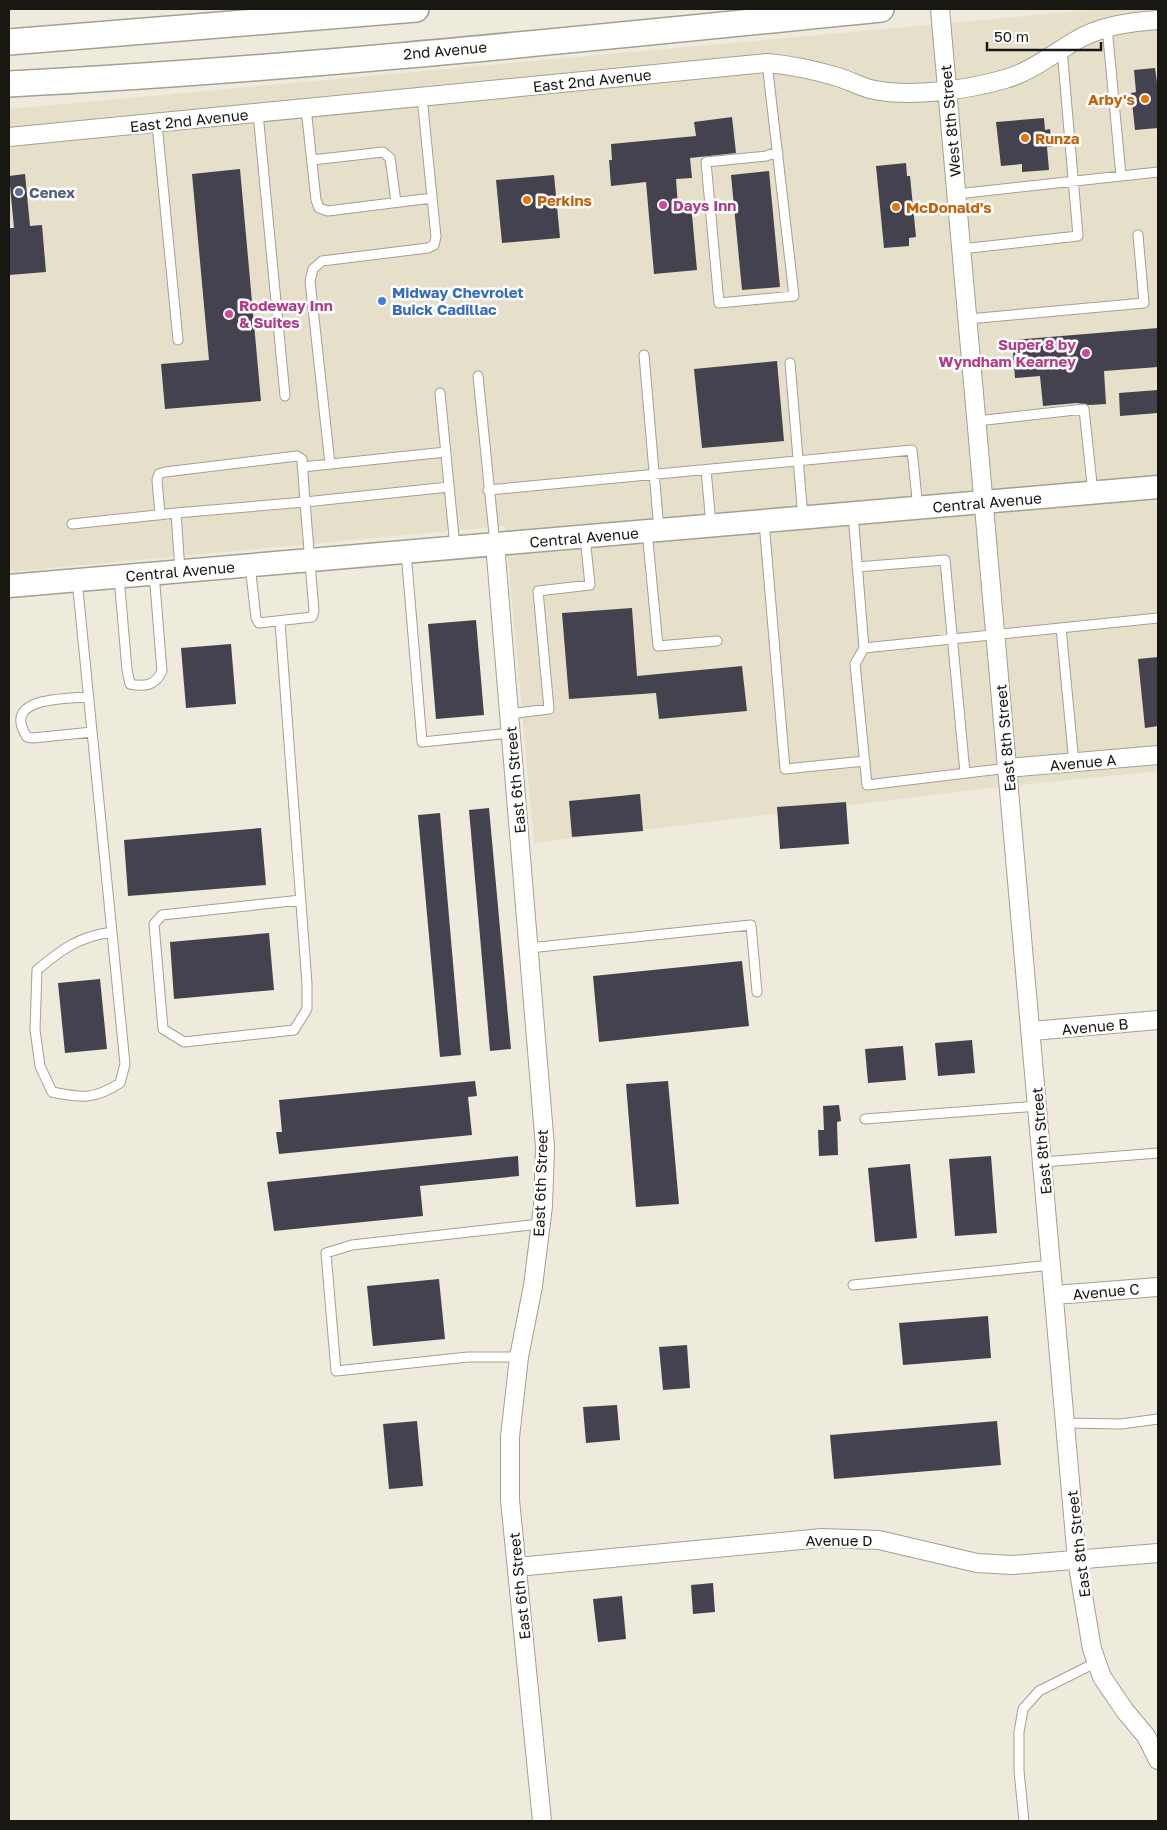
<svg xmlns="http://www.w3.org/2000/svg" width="1167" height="1830" font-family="'Golos Text',sans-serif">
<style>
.built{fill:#e6e0ca}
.building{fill:#44424f}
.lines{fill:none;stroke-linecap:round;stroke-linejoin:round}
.service-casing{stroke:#a3a091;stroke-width:11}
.minor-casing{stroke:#a3a091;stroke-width:20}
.tertiary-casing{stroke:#a3a091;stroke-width:25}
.secondary-casing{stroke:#a3a091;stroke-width:28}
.service{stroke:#fff;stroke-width:9}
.minor{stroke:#fff;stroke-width:18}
.tertiary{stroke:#fff;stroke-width:22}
.secondary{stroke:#fff;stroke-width:25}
.food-dot{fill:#e8710a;stroke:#fff;stroke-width:2}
.service-dot{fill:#5c6f8a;stroke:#fff;stroke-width:2}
.hotel-dot{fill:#d1479c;stroke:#fff;stroke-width:2}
.shop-dot{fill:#3f7fe0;stroke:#fff;stroke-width:2}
.labels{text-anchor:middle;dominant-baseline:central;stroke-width:5;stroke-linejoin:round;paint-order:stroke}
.street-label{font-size:15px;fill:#181712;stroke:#fff}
.food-label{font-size:15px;font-weight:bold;fill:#c56008;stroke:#fff;text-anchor:start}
.service-label{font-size:15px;font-weight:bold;fill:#4e5e75;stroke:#fff;text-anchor:start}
.hotel-label{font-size:15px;font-weight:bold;fill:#b23c85;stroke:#fff;text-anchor:start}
.shop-label{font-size:15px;font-weight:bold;fill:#366cbe;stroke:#fff;text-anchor:start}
</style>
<rect width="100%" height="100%" fill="#efebdc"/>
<path class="built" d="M1102,9H1158V771L1000,787L534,843L505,526L9,572V109Z"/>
<path class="building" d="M1155,68L1158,89V128L1135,130L1131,93L1136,92L1134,70Z
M732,117L736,153L690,158L692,178L676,179L678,206L691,204L697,270L654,274L646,182L611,186L609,160H612L611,144L696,136L694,122Z
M1044,118L1045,130L1050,129L1052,147H1047L1049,170L1022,172V164L1001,166L996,122Z
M906,163L907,176H910L916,237L909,238V246L884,248L876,166Z
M240,169L261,401L165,409L161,364L209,360L192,174Z
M769,171L780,287L742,290L731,175Z
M25,174L30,226L42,225L46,272L9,275V228H14L9,176Z
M554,175L560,238L502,243L496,180Z
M1158,328V367L1104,371L1106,404L1089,405L1077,403L1043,406L1040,376L1015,378L1012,340Z
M777,361L784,441L702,448L694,369Z
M1158,390V413L1120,416L1119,393Z
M632,608L637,676L742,666L747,711L659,719L656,693L569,699L562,613Z
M476,620L484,715L436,719L428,624Z
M231,644L236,704L186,708L181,648Z
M1158,657V726L1145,728L1138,659Z
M640,794L643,831L572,837L569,801Z
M846,802L849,844L780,849L777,807Z
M489,808L511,1049L490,1051L469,810Z
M440,813L461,1055L440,1057L418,815Z
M261,828L266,885L128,896L124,840Z
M269,933L274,990L174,999L170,942Z
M742,961L749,1026L599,1042L593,976Z
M100,979L107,1049L65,1053L58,983Z
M972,1040L975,1073L938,1076L935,1043Z
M903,1046L906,1080L868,1083L865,1049Z
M475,1081L477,1096L468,1097L472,1135L279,1154L276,1132H282L279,1100Z
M668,1081L679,1204L636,1207L626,1084Z
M839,1105L841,1121L837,1122L838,1155L819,1156L818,1130H824L823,1106Z
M518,1156L519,1176L420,1186L423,1216L274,1231L267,1182Z
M991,1156L997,1233L955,1236L949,1159Z
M910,1164L917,1238L875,1242L868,1168Z
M439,1279L445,1339L373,1346L367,1286Z
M988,1316L991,1358L903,1365L899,1323Z
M687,1345L690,1388L663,1390L659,1347Z
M617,1405L620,1440L586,1443L583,1407Z
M417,1421L423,1486L389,1489L383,1424Z
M997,1421L1001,1465L834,1479L830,1435Z
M713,1583L715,1612L693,1614L691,1585Z
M622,1596L626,1639L598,1642L593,1599Z"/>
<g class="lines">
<g class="service-casing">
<path id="service" d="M1107,27L1121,176
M767,63L794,296L719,303L706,162L766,156L778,152
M306,108L316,200L319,208L328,211L432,198
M258,113L285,396
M157,124L178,340
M312,160L383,152L390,158L396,202
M957,194L1158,172
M961,249L1078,236L1062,49
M968,319L1144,303L1138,235
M644,355L659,530
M790,363L803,518
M478,376L495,544
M440,393L455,547
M977,421L1084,409L1093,493
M330,464L310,281L313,269L322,261L428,248L434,245L436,237L422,97
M302,467L446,452
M706,470L711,524
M488,490L912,450L918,508
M853,514L864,648L855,664L867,785L1008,768
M160,515L157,480L159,474L165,472L297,456L302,459L305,502L449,487
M764,522L785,769L865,761
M72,524L176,513
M647,531L658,646L717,641
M406,552L422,742L511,733
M857,567L945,560L965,773
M180,571L176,513L305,502L314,611L312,617L259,623L256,618L250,565
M119,577L127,670L130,684C145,687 155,686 162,671L154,573
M77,580L125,1064L120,1083C94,1100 81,1098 52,1092L40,1066L35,1030L37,970C62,949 78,937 112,932
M280,622L307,984V1009L294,1030L184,1042L163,1029L154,924L162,915L301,900
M1061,628L1074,763
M864,648L1158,618
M88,697C64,699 1,697 27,737L33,738L92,732
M509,714L549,709L538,591L590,585L585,537
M529,948L751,925L757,992
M865,1119L1038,1106
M1043,1162L1158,1153
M853,1285L1052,1265
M519,1357H468L336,1371L326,1253L352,1245L540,1224
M1065,1423L1121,1424L1158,1419
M1024,1821L1019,1771V1732L1023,1709L1039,1691L1097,1662"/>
</g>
<g class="minor-casing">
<path id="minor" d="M940,9L1077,1560L1092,1649L1102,1677L1125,1711L1146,1736L1158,1760
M9,137L767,63C792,65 814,70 838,77C848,80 859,86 870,89C907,98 968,90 1005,79C1030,72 1053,54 1075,41C1100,26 1129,22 1158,20
M495,544L545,1147L543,1206L533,1286L519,1357L510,1437V1500L542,1821
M1008,768L1158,755
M1032,1031L1158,1020
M1054,1295L1158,1287
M517,1567L822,1538L879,1540L977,1563L1012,1565L1158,1553"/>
</g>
<g class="tertiary-casing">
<path id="tertiary" d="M9,586L1158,487"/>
</g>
<g class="secondary-casing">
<path id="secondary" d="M9,42L416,9
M9,84C300,69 591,38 881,9"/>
</g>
<use href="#service" class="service"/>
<use href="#minor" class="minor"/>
<use href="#tertiary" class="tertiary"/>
<use href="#secondary" class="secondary"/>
</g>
<g class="food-dot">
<circle cx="1145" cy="99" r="5"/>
<circle cx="1025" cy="138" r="5"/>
<circle cx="527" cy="200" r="5"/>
<circle cx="896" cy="207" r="5"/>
</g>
<circle class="service-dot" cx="19" cy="192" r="5"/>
<g class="hotel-dot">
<circle cx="663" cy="205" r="5"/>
<circle cx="229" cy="314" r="5"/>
<circle cx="1086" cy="353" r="5"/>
</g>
<circle class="shop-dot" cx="382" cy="301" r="5"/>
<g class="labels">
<g class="street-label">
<text transform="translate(445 50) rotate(-5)">2nd Avenue</text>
<text transform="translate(592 80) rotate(-6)">East 2nd Avenue</text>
<text transform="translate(189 120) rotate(-6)">East 2nd Avenue</text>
<text transform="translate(950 121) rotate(-95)">West 8th Street</text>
<text transform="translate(987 502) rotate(-5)">Central Avenue</text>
<text transform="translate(584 537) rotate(-5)">Central Avenue</text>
<text transform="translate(180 571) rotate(-5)">Central Avenue</text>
<text transform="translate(1005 738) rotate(-95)">East 8th Street</text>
<text transform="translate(1083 762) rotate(-5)">Avenue A</text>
<text transform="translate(515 780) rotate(-95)">East 6th Street</text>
<text transform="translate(1095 1026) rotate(-5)">Avenue B</text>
<text transform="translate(1041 1141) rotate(-95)">East 8th Street</text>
<text transform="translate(540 1183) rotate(-88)">East 6th Street</text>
<text transform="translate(1106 1291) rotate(-5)">Avenue C</text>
<text x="839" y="1540">Avenue D</text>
<text transform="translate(1078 1544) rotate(-97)">East 8th Street</text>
<text transform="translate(519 1586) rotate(-96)">East 6th Street</text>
</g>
<g class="food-label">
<text x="1135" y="99" text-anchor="end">Arby's</text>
<text x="1035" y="138">Runza</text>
<text x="537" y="200">Perkins</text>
<text x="906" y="207">McDonald's</text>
</g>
<g class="service-label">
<text x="29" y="192">Cenex</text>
</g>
<g class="hotel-label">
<text x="673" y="205">Days Inn</text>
<text x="239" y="305">Rodeway Inn<tspan x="239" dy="17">&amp; Suites</tspan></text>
<text x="1076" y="344" text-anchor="end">Super 8 by<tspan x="1076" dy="17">Wyndham Kearney</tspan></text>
</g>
<g class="shop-label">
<text x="392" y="292">Midway Chevrolet<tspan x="392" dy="17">Buick Cadillac</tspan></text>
</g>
</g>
<rect width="1167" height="1830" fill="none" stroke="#181712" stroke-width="20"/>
<path d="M987 42v8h114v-8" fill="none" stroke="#181712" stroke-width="2.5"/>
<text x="994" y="42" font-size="15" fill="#181712" stroke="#ffffff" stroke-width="4" paint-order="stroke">50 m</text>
</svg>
